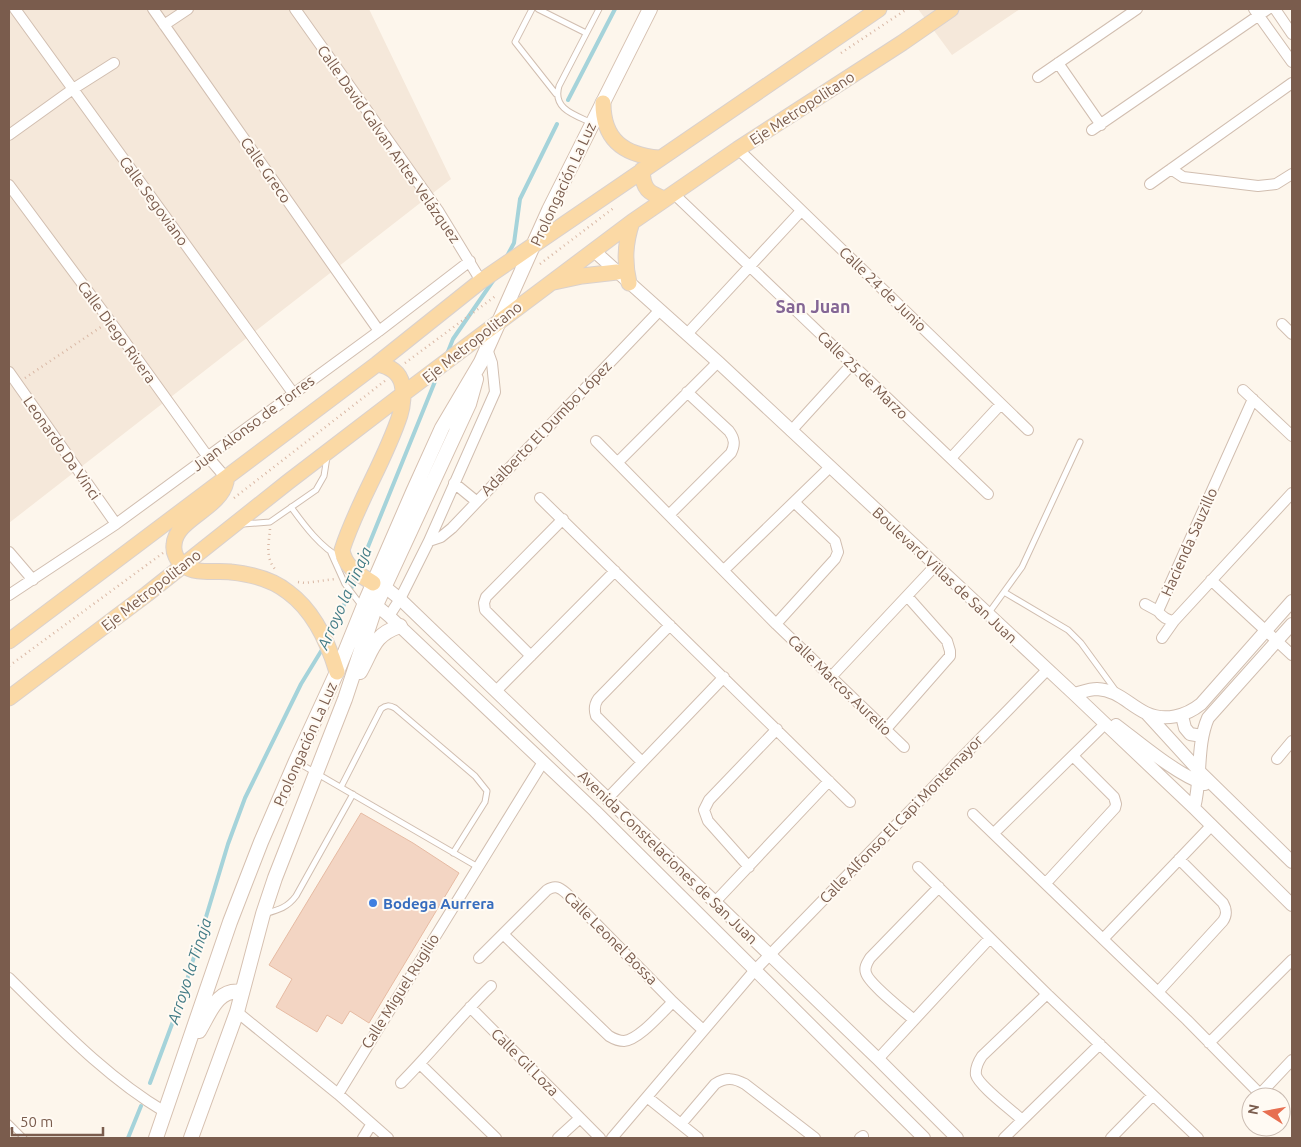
<svg xmlns="http://www.w3.org/2000/svg" width="1301" height="1147" font-family="Ubuntu,sans-serif">
<style>
.residential{fill:#f5e8da}
.lines{fill:none;stroke-linecap:round;stroke-linejoin:round}
.stream{stroke:#a5d3da;stroke-width:4}
.building{fill:#f3d5c3;stroke:#e6bba3}
.service-casing{stroke:#d1beb0;stroke-width:7}
.minor-casing{stroke:#d1beb0;stroke-width:12}
.tertiary-casing{stroke:#d1beb0;stroke-width:14}
.secondary-casing{stroke:#d6c0b0;stroke-width:16}
.primary-casing{stroke:#dad1cd;stroke-width:17}
.path{stroke:#d9b8a5;stroke-width:2.5;stroke-dasharray:1 4;stroke-linecap:butt}
.service{stroke:#fff;stroke-width:5}
.minor{stroke:#fff;stroke-width:10}
.tertiary{stroke:#fff;stroke-width:12}
.secondary{stroke:#fff;stroke-width:14}
.primary{stroke:#fbd9a5;stroke-width:15}
.shop-dot{fill:#3f7fe0;stroke:#fffaf3;stroke-width:2}
.labels{text-anchor:middle;dominant-baseline:central;stroke-width:4;stroke-linejoin:round;paint-order:stroke}
.street-label{font-size:15px;fill:#7a5c4d;stroke:#fffaf3}
.shop-label{font-size:15px;font-weight:bold;fill:#366cbe;stroke:#fffaf3;text-anchor:start}
.water-label{font-size:16px;font-style:italic;fill:#437c86;stroke:#fffaf3}
.quarter-label{font-size:18px;font-weight:bold;fill:#846695;stroke:#fffaf3}
</style>
<rect width="100%" height="100%" fill="#fdf6ec"/>
<path class="residential" d="M9,9H369L451,179L9,523Z
M918,9H1020L952,55Z"/>
<g class="lines">
<path class="stream" d="M568,100L615,9
M507,256L514,243L520,199L557,124
M447,354L453,339L495,278
M359,569L438,374
M329,638L356,578
M150,1083L181,1000L228,844L245,798L301,684L323,648
M128,1138L141,1106"/>
</g>
<path class="building" d="M361,813L413,843L459,873L369,1023L350,1011L342,1024L327,1015L317,1032L276,1007L292,979L269,965Z"/>
<g class="lines">
<g class="service-casing">
<path id="service" d="M532,9L515,42L556,94
M538,9L586,33
M592,123C575,115 552,109 559,86L599,9
M291,507C304,525 321,548 341,558
M243,524L270,522L316,490L324,476L327,457
M331,553L345,584L361,605
M1004,592L1068,630L1081,643L1116,691
M988,614L1022,567L1080,442
M297,762L478,867
M341,787L381,709C386,705 389,705 395,708L475,776L487,791L485,802L453,853
M264,914C278,910 287,908 296,896L353,794
M9,1123L24,1138"/>
</g>
<g class="minor-casing">
<path id="minor" d="M15,9L293,393
M153,9L379,331
M295,9L439,212L481,281
M1254,9L1292,62
M1275,9L1292,34
M164,25L188,9
M1058,63L1101,125
M1038,77L1137,9
M1092,130L1268,9
M9,135L73,89L114,63
M738,149L1028,430
M1171,169L1183,177L1258,186L1276,184L1292,174
M1150,184L1292,83
M9,185L110,321L208,457L226,478
M673,193L988,494
M1282,324L1292,334
M687,334L801,211
M9,372L116,524
M1243,390L1292,436
M1253,399L1158,611C1162,617 1167,620 1174,621L1292,493
M791,431L852,364
M596,441L776,624L904,747
M951,458L1001,404
M618,462L718,362
M454,483L476,501
M540,498L850,802
M669,515L731,453C735,445 735,439 729,431L687,392
M429,541L441,537L452,528L660,310
M9,552L33,580
M724,570L830,467
M1211,580L1292,655
M9,595L116,524L379,331L470,261
M1145,604L1158,611
M389,616L400,599L429,541L495,392L492,363L487,349
M776,624L835,559L838,552L835,541L794,502
M1162,638L1174,621
M531,656L485,610L484,603L486,597L563,519
M831,677L935,566
M496,691L615,571
M886,729L950,656V651L947,641L907,596
M1277,759L1292,741
M642,762L596,716C594,710 594,705 598,699L670,625
M608,798L724,677
M973,814L1187,1020L1260,1094L1292,1060
M994,833L1105,724
M749,867L708,821L704,810L709,800L777,729
M918,867L1047,994L1198,1138
M1046,883L1115,808L1116,804L1114,797L1073,756
M714,903L829,781
M504,935L609,1036C614,1039 619,1041 624,1041C639,1040 662,1012 673,1002
M1103,939L1212,825
M479,958L547,890C555,885 559,887 566,893L673,1002L703,1030
M9,978C58,1026 106,1077 165,1112
M1158,992L1223,921C1227,915 1227,910 1223,903L1179,859
M470,1007L600,1138
M237,1012L338,1094L388,1138
M914,1020C904,1011 869,984 866,973C864,967 867,963 870,958L939,887
M1209,1043L1292,960
M878,1059L990,938
M420,1064L496,1138
M401,1083C432,1052 459,1017 491,986
M338,1094L543,762
M647,1097L698,1138
M1022,1120C1013,1111 979,1086 976,1075C975,1068 978,1062 982,1056L1047,994
M681,1124L715,1084C726,1077 734,1078 745,1084L815,1138
M363,1138L371,1125
M558,1138L580,1118
M612,1138L755,970L1047,670
M860,1138L863,1136
M1004,1138L1100,1044
M1111,1138L1152,1096"/>
</g>
<g class="tertiary-casing">
<path id="tertiary" d="M593,250L718,362L1074,694L1194,808L1292,905
M375,584L385,587L400,599L878,1059L957,1138
M369,599L389,616L595,811L924,1138
M1074,694C1082,692 1089,689 1097,689C1118,690 1129,705 1146,713C1165,722 1186,716 1201,704L1292,601
M1147,714L1200,772L1292,862
M1182,716L1185,728L1190,734L1202,736
M1116,725C1140,743 1177,775 1205,784
M1194,808C1202,778 1196,746 1208,718L1292,624"/>
</g>
<g class="secondary-casing">
<path id="secondary" d="M360,672C373,649 373,635 400,626
M199,1031C210,1013 217,988 242,992
M156,1138L230,922L261,842L296,761L337,672L367,598L413,492L442,428L481,362L549,210L650,9
M191,1138L237,1012L263,914L275,878L345,699L376,605L469,404L476,379"/>
</g>
<g class="primary-casing">
<path id="primary" d="M603,103C603,140 624,155 659,158
M642,170C643,189 648,193 665,199
M554,282L582,276L617,272
M629,283C624,261 625,243 632,222
M226,482C220,509 175,519 174,545C173,552 177,561 183,565C195,575 217,570 231,572C251,574 272,579 288,592C314,611 328,642 337,672
M373,583C359,574 345,568 342,550C357,503 385,461 400,415C403,406 404,392 402,384C399,371 389,366 377,364
M9,641L377,364L481,281L879,9
M9,698L147,594L288,482L403,394L632,222L738,149L902,43L951,9"/>
</g>
<path class="path" d="M841,53L907,9
M540,264L615,207
M405,363L497,295
M25,378L101,327
M234,498L386,380
M270,529C269,543 265,557 275,569
M298,582L305,583L335,579
M9,666L163,553"/>
<use href="#service" class="service"/>
<use href="#minor" class="minor"/>
<use href="#tertiary" class="tertiary"/>
<use href="#secondary" class="secondary"/>
<use href="#primary" class="primary"/>
</g>
<circle class="shop-dot" cx="373" cy="903" r="5"/>
<g class="labels">
<g class="street-label">
<text transform="translate(802 108) rotate(-33)">Eje Metropolitano</text>
<text transform="translate(389 144) rotate(55)">Calle David Galvan Antes Velázquez</text>
<text transform="translate(266 170) rotate(55)">Calle Greco</text>
<text transform="translate(563 184) rotate(-65)">Prolongación La Luz</text>
<text transform="translate(154 201) rotate(54)">Calle Segoviano</text>
<text transform="translate(883 289) rotate(44)">Calle 24 de Junio</text>
<text transform="translate(117 332) rotate(54)">Calle Diego Rivera</text>
<text transform="translate(472 342) rotate(-38)">Eje Metropolitano</text>
<text transform="translate(863 375) rotate(44)">Calle 25 de Marzo</text>
<text transform="translate(253 423) rotate(-37)">Juan Alonso de Torres</text>
<text transform="translate(546 428) rotate(-46)">Adalberto El Dumbo López</text>
<text transform="translate(62 448) rotate(55)">Leonardo Da Vinci</text>
<text transform="translate(1189 542) rotate(-66)">Hacienda Sauzillo</text>
<text transform="translate(945 575) rotate(43)">Boulevard Villas de San Juan</text>
<text transform="translate(151 590) rotate(-38)">Eje Metropolitano</text>
<text transform="translate(840 685) rotate(44)">Calle Marcos Aurelio</text>
<text transform="translate(305 744) rotate(-66)">Prolongación La Luz</text>
<text transform="translate(901 819) rotate(-46)">Calle Alfonso El Capi Montemayor</text>
<text transform="translate(668 857) rotate(44)">Avenida Constelaciones de San Juan</text>
<text transform="translate(611 938) rotate(45)">Calle Leonel Bossa</text>
<text transform="translate(400 991) rotate(-58)">Calle Miguel Rugilio</text>
<text transform="translate(525 1062) rotate(45)">Calle Gil Loza</text>
</g>
<g class="shop-label">
<text x="383" y="903">Bodega Aurrera</text>
</g>
<g class="water-label">
<text transform="translate(344 598) rotate(-66)">Arroyo la Tinaja</text>
<text transform="translate(189 971) rotate(-72)">Arroyo la Tinaja</text>
</g>
<g class="quarter-label">
<text x="813" y="306">San Juan</text>
</g>
</g>
<rect width="1301" height="1147" fill="none" stroke="#7a5c4d" stroke-width="20"/>
<g transform="translate(1266 1112) rotate(281)"><circle r="24" fill="#fffaf3" stroke="#cabbb1"/>
<path d="M0-4L9 19L0 12L-9 19Z" fill="#e76f51"/>
<text y="-8" font-size="14" font-weight="bold" text-anchor="middle" fill="#7a5c4d">N</text>
</g>
<path d="M12 1127v8h91v-8" fill="none" stroke="#7a5c4d" stroke-width="2.5"/>
<text x="20" y="1127" font-size="15" fill="#7a5c4d" stroke="#fffaf3" stroke-width="4" paint-order="stroke">50 m</text>
</svg>
